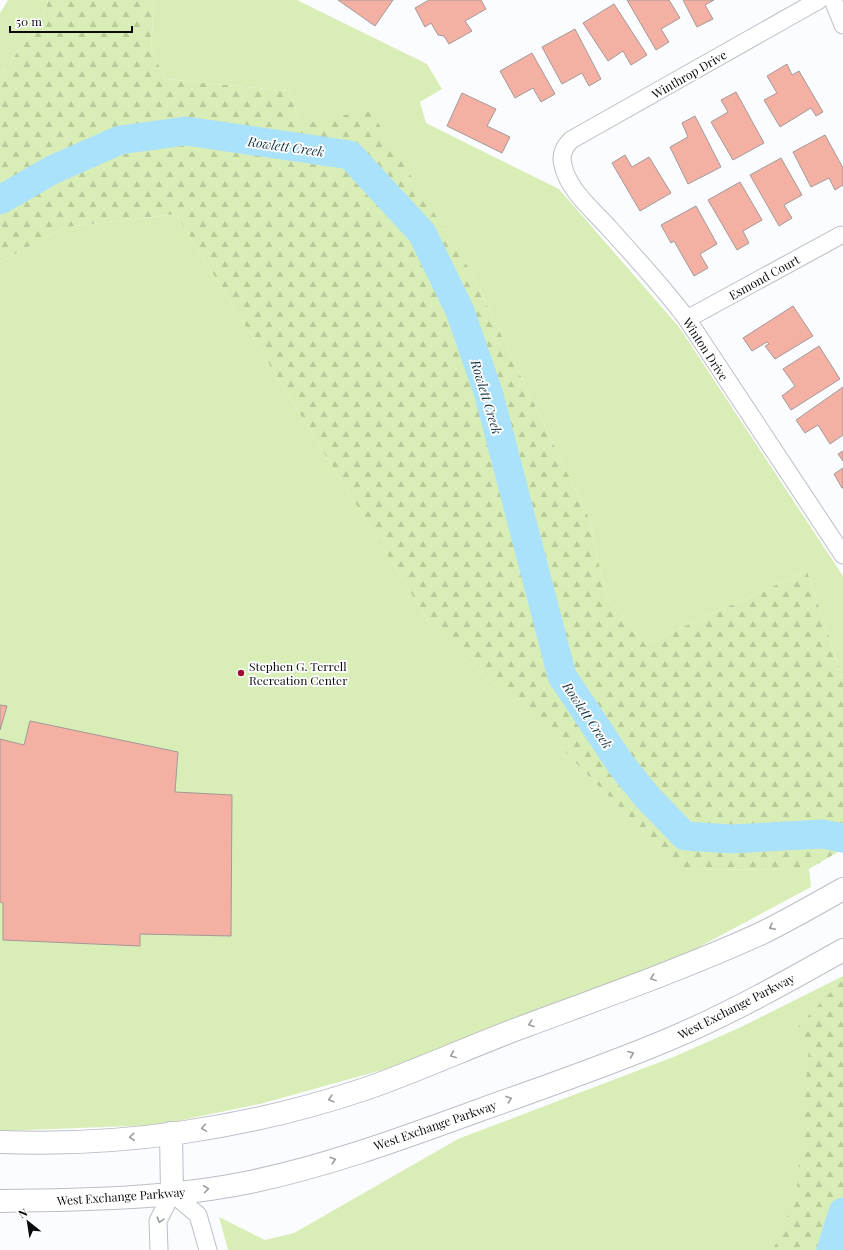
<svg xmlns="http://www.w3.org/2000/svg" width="843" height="1250" font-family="'Playfair Display',serif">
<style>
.green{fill:#d9eeb6}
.forest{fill:url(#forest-firs)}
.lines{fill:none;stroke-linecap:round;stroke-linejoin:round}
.river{stroke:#aae2fb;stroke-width:29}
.building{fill:#f5b0a4;stroke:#a29997}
.street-casing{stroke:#bcbec6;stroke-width:19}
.secondary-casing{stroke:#bcbec6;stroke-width:24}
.street{stroke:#fff;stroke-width:17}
.secondary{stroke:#fff;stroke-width:22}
.oneway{stroke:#9d9d9f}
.poi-dot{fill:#a20333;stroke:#fff;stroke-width:1.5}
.labels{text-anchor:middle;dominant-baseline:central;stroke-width:3.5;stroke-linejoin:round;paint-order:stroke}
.street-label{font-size:12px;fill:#0b0b0e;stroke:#fff}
.poi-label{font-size:12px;fill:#0b0b0e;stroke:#fff;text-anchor:start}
.water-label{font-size:13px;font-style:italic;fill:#10313f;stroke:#fff}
</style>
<defs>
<pattern id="forest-firs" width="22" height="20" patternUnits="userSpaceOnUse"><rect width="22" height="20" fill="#d9eeb6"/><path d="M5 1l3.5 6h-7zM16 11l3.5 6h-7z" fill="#b9cb9b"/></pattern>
</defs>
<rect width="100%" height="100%" fill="#fbfcff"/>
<path class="green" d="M8,0H48L46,9L8,66L0,74V13Z
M154,0H297L427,64L442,89L420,102L426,123L559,189L679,327L843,576V679L807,571L645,644L606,596L589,518L471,272L300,124L289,91L165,79L151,49Z
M176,214L437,635L525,711L681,870L809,869L811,887L686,954L389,1068L260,1104L158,1125L0,1131V262L66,227Z
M843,976V1250H228L219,1217L265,1240L294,1233L458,1139L676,1056L741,1027Z"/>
<path class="forest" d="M48,0H154L151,49L165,79L289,91L300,124L370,110L471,272L589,518L606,596L645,644L807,571L843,679V849L809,869L681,870L525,711L437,635L176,214L66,227L0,262V74L8,66L46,9Z
M843,979V1250H773L796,1198L809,1048L796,1029Z"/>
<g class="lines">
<path class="river" d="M0,200L52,170L120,140L186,131L350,155L422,233L460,311L489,395L562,676L622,766L648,798L685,836L732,839L822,834L843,838
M831,1250L843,1212"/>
</g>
<path class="building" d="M338,0H393L375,26Z
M429,0H481L486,9L465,21L472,31L449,44L444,36L438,35L431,23L425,27L415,8Z
M627,0H669L680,18L661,29L669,42L656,50Z
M683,0H714L705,5L713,19L697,27Z
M614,4L647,55L631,65L623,51L608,61L583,23Z
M575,29L601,79L589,86L582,73L562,84L542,47Z
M532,53L555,94L541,102L533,88L515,98L500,71Z
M787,64L792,75L799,71L823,112L816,116L811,108L780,127L764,100L777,93L767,76Z
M736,92L764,143L733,160L711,122L728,112L721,100Z
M462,93L496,109L487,126L510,137L502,153L447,126Z
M695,116L721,167L688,184L670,147L688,137L682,123Z
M825,135L843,168V185L835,190L829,178L811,187L793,152Z
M625,155L632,167L649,157L671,193L640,211L612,163Z
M781,158L802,195L784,205L792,218L779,226L750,175Z
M740,182L762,220L743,231L749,243L737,250L708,200Z
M696,206L717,244L700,254L708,268L694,276L674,241L671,243L661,225Z
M793,306L813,336L775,359L765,346L769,344L767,342L752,351L743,338Z
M819,346L840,379L791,410L782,396L795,386L783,369Z
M843,387V435L830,444L818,425L805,433L796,420Z
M843,451V461L838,454Z
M843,468V488H842L834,474Z
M0,705L7,706L0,730Z
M30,721L178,752L175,792L232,795L231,936L140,934V946L3,940V903L0,902V739L24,745Z"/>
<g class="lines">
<g class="street-casing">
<path id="street" d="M819,0L571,140C564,147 560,155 563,165C568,190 593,210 609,228C636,258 663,287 687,319L843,555
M833,0L843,25
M687,319L841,235
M159,1250L158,1221L172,1193L198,1215L208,1250"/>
</g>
<g class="secondary-casing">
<path id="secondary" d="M171,1133L172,1193
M0,1142C122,1147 249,1128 365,1089C420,1070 473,1045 528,1025C606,996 685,968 760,934C789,920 816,904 843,889
M0,1201C82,1200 165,1199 245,1183C325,1167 403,1138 480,1110C544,1087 609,1065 672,1038C731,1013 788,981 843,950"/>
</g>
<use href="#street" class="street"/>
<use href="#secondary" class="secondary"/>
</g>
<defs><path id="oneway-chevron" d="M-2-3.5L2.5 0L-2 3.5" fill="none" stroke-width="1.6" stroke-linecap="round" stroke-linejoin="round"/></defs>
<g class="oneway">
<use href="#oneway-chevron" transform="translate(772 927) rotate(153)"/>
<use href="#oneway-chevron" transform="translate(653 978) rotate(160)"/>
<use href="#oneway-chevron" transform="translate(531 1024) rotate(160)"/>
<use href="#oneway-chevron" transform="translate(631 1054) rotate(-22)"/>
<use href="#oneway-chevron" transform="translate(453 1055) rotate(157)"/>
<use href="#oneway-chevron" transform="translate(331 1099) rotate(164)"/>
<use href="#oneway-chevron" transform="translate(509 1099) rotate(-20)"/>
<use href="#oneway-chevron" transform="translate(204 1128) rotate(170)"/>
<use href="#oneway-chevron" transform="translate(132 1137) rotate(175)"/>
<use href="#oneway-chevron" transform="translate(333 1160) rotate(-18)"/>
<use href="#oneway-chevron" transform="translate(206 1189) rotate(-8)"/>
<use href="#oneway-chevron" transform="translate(160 1220) rotate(106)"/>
</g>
<circle class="poi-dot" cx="241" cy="673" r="4"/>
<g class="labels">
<g class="street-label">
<text transform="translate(689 74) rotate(-30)">Winthrop Drive</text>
<text transform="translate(764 277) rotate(-29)">Esmond Court</text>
<text transform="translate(706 349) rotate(57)">Winton Drive</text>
<text transform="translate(736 1006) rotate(-27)">West Exchange Parkway</text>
<text transform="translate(435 1125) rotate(-19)">West Exchange Parkway</text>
<text transform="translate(121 1196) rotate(-4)">West Exchange Parkway</text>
</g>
<g class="poi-label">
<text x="249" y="666">Stephen G. Terrell<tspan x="249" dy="14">Recreation Center</tspan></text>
</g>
<g class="water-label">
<text transform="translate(286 146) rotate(8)">Rowlett Creek</text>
<text transform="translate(487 397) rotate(73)">Rowlett Creek</text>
<text transform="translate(588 715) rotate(56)">Rowlett Creek</text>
</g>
</g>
<g transform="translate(28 1222) rotate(330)" stroke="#ffffff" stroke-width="3" paint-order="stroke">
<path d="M0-3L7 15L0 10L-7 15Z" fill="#0b0b0e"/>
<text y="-6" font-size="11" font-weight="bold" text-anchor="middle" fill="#0b0b0e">N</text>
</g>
<path d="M10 26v6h122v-6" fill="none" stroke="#0b0b0e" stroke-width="2"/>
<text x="16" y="26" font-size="12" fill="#0b0b0e" stroke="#ffffff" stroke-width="3" paint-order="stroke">50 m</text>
</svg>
